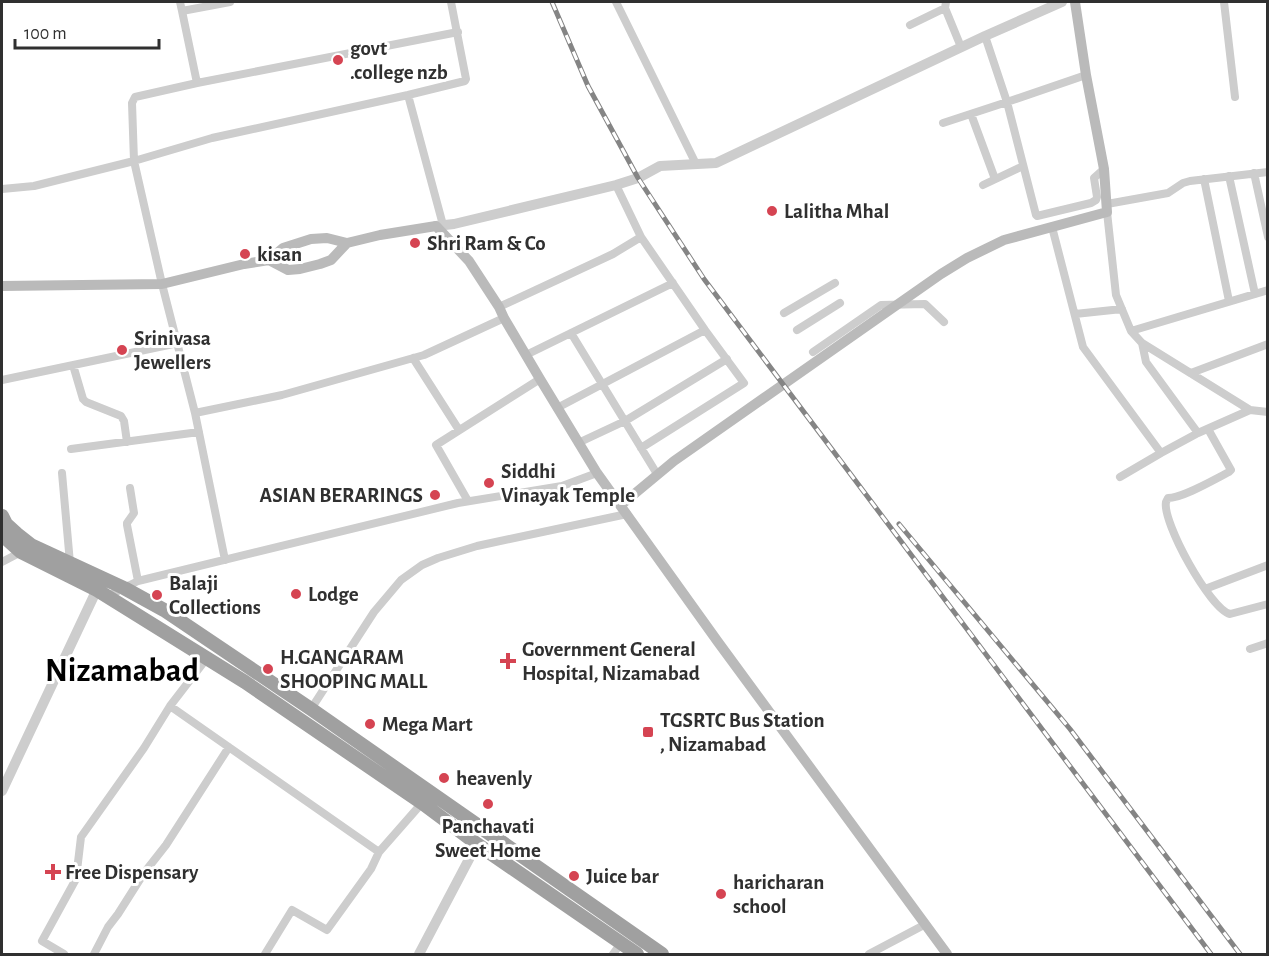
<svg xmlns="http://www.w3.org/2000/svg" width="1269" height="956" font-family="'Alegreya Sans',sans-serif">
<style>
.lines{fill:none;stroke-linecap:round;stroke-linejoin:round}
.minor{stroke:#cdcdcd;stroke-width:8}
.tertiary{stroke:#cdcdcd;stroke-width:10}
.secondary{stroke:#bababa;stroke-width:10}
.trunk{stroke:#a0a0a0;stroke-width:14}
.rail-casing{stroke:#858585;stroke-width:5}
.rail{stroke:#fff;stroke-width:3;stroke-dasharray:9;stroke-linecap:butt}
.poi-dot{fill:#d54452;stroke:#fff;stroke-width:2}
.labels{text-anchor:middle;dominant-baseline:central;stroke-width:6;stroke-linejoin:round;paint-order:stroke}
.poi-label{font-size:21px;font-weight:bold;fill:#303030;stroke:#fff;text-anchor:start}
.town-label{font-size:33px;font-weight:bold;fill:#000;stroke:#fff}
</style>
<rect width="100%" height="100%" fill="#fff"/>
<g class="lines">
<path class="minor" d="M180,2L182,11
M616,2L696,164
M946,2L945,8L961,47
M1224,2L1235,97
M910,25L945,8
M985,36L1007,102L1086,75
M197,83L458,32
M971,114L995,179
M943,123L1007,102L1036,215L1037,216L1091,203L1096,200L1097,197L1094,178L1104,169
M1254,173L1268,237
M1229,176L1255,294
M1204,179L1229,301
M616,185L641,237L705,330L744,383L641,448
M983,185L1023,166
M2,189L34,186L134,161L132,103L135,97L197,83L182,11L230,2
M1107,204L1168,193L1183,183L1190,181L1268,172
M1107,212L1116,295L1131,331L1142,343L1250,410L1268,412
M443,225L408,95L465,81L466,79L451,2
M1052,227L1083,347L1161,453L1198,433L1250,410
M499,307L613,254L641,237
M784,313L835,283
M1075,314L1122,309
M797,330L840,303
M1131,331L1268,290
M571,333L657,474
M1142,343L1146,362L1198,433
M813,352L881,305L925,304L944,322
M526,355L673,283
M413,358L459,430
M73,365L83,399L86,402L121,416L124,421L127,442
M1191,373L1268,344
M2,380L178,343
M557,408L705,330
M195,413L282,395L424,355L504,318
M1208,429L1231,470L1229,472C1215,479 1183,498 1168,498L1166,502C1162,522 1210,609 1230,614L1268,604
M578,443L625,421L727,359
M71,449L199,432
M62,473L70,563
M1120,477L1161,453
M130,488L134,513L127,523V525L138,581
M468,501L436,445L540,379
M225,560L195,413L162,284L134,161L212,138L408,95
M2,562L21,552
M1205,589L1268,565
M108,596L138,581L458,503L562,486L597,473
M1250,649L1268,643
M170,706L379,852
M311,709L374,612L401,580L422,565L438,558L477,546L627,514
M64,954L42,941L76,879L81,837L144,748L170,706L207,658
M94,954L108,927L118,914L144,873L166,845L229,747
M265,954L292,910L327,930L371,869L379,852L422,803
M613,954L621,943
M869,954L924,925"/>
<path class="tertiary" d="M436,226L454,224L616,185L638,178L660,166L716,163L985,36L1062,2
M2,791L99,585
M419,954L477,844"/>
<path class="secondary" d="M269,260L288,270L300,269L320,264L331,260L347,243
M2,286L162,284L244,264L269,260L283,248L311,239L327,238L347,243L380,235L436,226L469,261L499,307L504,318L540,379L597,473L718,642L947,954
M621,505L674,461L941,274L967,258L1004,240L1107,212L1104,169L1086,75L1075,2"/>
<path class="trunk" d="M2,516L6,524L17,534L31,545L124,588L164,610L311,709L662,954
M2,535L21,552L97,590L245,682L422,803L477,844L637,954"/>
<g class="rail-casing">
<path id="rail" d="M552,2L588,86L638,178L704,279L1211,954
M899,524L1070,729L1240,954"/>
</g>
<use href="#rail" class="rail"/>
</g>
<g class="poi-dot">
<circle cx="338" cy="60" r="6"/>
<circle cx="772" cy="211" r="6"/>
<circle cx="415" cy="243" r="6"/>
<circle cx="245" cy="254" r="6"/>
<circle cx="122" cy="350" r="6"/>
<circle cx="489" cy="483" r="6"/>
<circle cx="435" cy="495" r="6"/>
<circle cx="296" cy="594" r="6"/>
<circle cx="157" cy="595" r="6"/>
<path d="M505 652h6v6h6v6h-6v6h-6v-6h-6v-6h6z"/>
<circle cx="268" cy="669" r="6"/>
<circle cx="370" cy="724" r="6"/>
<rect x="642" y="726" width="12" height="12" rx="3"/>
<circle cx="444" cy="778" r="6"/>
<circle cx="488" cy="804" r="6"/>
<path d="M50 863h6v6h6v6h-6v6h-6v-6h-6v-6h6z"/>
<circle cx="574" cy="876" r="6"/>
<circle cx="721" cy="894" r="6"/>
</g>
<g class="labels">
<g class="poi-label">
<text x="350" y="48">govt<tspan x="350" dy="24">.college nzb</tspan></text>
<text x="784" y="211">Lalitha Mhal</text>
<text x="427" y="243">Shri Ram &amp; Co</text>
<text x="257" y="254">kisan</text>
<text x="134" y="338">Srinivasa<tspan x="134" dy="24">Jewellers</tspan></text>
<text x="501" y="471">Siddhi<tspan x="501" dy="24">Vinayak Temple</tspan></text>
<text x="423" y="495" text-anchor="end">ASIAN BERARINGS</text>
<text x="169" y="583">Balaji<tspan x="169" dy="24">Collections</tspan></text>
<text x="308" y="594">Lodge</text>
<text x="522" y="649">Government General<tspan x="522" dy="24">Hospital, Nizamabad</tspan></text>
<text x="280" y="657">H.GANGARAM<tspan x="280" dy="24">SHOOPING MALL</tspan></text>
<text x="660" y="720">TGSRTC Bus Station<tspan x="660" dy="24">, Nizamabad</tspan></text>
<text x="382" y="724">Mega Mart</text>
<text x="456" y="778">heavenly</text>
<text x="488" y="826" text-anchor="middle">Panchavati<tspan x="488" dy="24">Sweet Home</tspan></text>
<text x="65" y="872">Free Dispensary</text>
<text x="586" y="876">Juice bar</text>
<text x="733" y="882">haricharan<tspan x="733" dy="24">school</tspan></text>
</g>
<g class="town-label">
<text x="122" y="671">Nizamabad</text>
</g>
</g>
<rect width="1269" height="956" fill="none" stroke="#303030" stroke-width="6"/>
<path d="M15 39v9h144v-9" fill="none" stroke="#303030" stroke-width="3"/>
<text x="24" y="39" font-size="18" fill="#303030" stroke="#ffffff" stroke-width="4.5" paint-order="stroke">100 m</text>
</svg>
